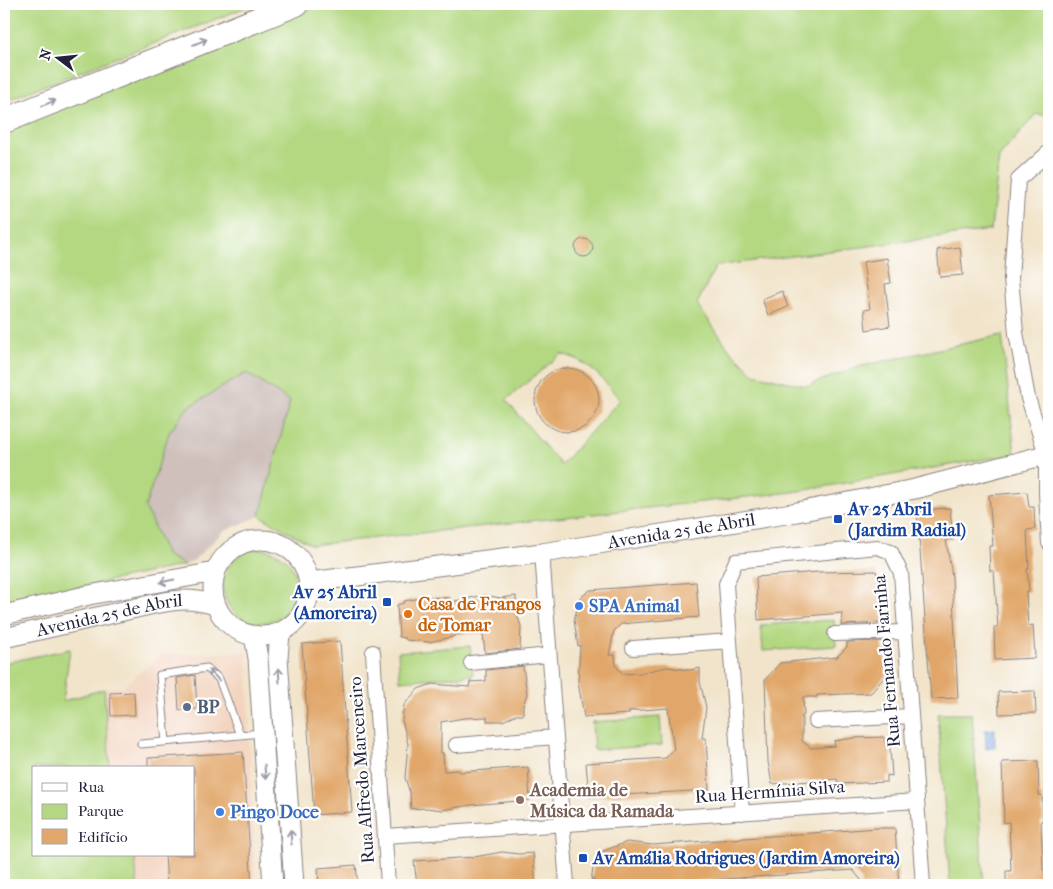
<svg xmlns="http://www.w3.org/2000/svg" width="1053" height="889" font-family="'IM FELL French Canon',serif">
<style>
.built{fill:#f3d4bf}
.industrial{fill:#cfc0bb}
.green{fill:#b3d881;stroke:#6a7d5e;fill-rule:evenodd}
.water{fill:#6ea0d9;stroke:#48618a}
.building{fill:#e1a76b}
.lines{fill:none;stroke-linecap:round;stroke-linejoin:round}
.lane-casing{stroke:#8a8382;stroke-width:9}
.street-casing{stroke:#8a8382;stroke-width:16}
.secondary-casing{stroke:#8a8382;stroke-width:21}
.highway-casing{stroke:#8a8382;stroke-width:26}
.lane{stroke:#fff;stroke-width:7}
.street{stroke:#fff;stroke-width:14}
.secondary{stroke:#fff;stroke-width:19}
.highway{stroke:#fff;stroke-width:24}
.oneway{stroke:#9c9ca7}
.transit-dot{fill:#1a4fb4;stroke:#fff;stroke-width:2}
.shop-dot{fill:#3f7fe0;stroke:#fff;stroke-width:2}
.food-dot{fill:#e8710a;stroke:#fff;stroke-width:2}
.service-dot{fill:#5c6f8a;stroke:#fff;stroke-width:2}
.education-dot{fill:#8d6e63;stroke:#fff;stroke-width:2}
.labels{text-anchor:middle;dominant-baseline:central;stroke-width:4.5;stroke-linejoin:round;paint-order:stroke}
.transit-label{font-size:18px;font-weight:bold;fill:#164399;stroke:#fff;text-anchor:start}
.street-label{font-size:18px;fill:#22223b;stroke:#fff}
.food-label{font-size:18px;font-weight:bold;fill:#c56008;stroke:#fff;text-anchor:start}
.shop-label{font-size:18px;font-weight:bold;fill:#366cbe;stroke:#fff;text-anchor:start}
.service-label{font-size:18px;font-weight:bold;fill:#4e5e75;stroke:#fff;text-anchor:start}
.education-label{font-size:18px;font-weight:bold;fill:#785e54;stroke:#fff;text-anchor:start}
</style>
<rect width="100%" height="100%" fill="#fff"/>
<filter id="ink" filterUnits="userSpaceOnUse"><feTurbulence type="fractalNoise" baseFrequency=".02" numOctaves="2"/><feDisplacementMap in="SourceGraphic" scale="10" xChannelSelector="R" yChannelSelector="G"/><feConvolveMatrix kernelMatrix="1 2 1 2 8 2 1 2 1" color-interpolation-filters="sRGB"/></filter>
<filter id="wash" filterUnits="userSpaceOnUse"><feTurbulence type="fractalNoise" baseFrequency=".0096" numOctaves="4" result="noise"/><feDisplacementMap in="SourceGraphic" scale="20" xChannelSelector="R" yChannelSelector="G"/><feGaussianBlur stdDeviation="1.12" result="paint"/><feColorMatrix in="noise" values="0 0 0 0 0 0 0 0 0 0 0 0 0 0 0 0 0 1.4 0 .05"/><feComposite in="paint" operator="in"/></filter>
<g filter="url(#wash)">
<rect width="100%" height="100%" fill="#f1e4ca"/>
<path class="built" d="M247,652L255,885H137L135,855H194V768H110L104,689L123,687L160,655Z"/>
<path class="industrial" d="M246,373L290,401L260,516L224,531L194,560L185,565L167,556L145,507L169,433L187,408Z"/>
<path class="green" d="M4,4H255L4,101Z
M325,4H1049V116L1036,114L999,157L991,230L716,266L697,304L729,349L754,374L806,386L858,367L1002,335L1015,454L793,492L312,545L260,516L290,401L246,373L187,408L169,433L145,507L167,556L185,565L4,603V131ZM561,354C588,360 604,380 620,400L561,465L506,400Z
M223 586a37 37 0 1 1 74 0a37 37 0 1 1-74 0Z
M834,620L836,646L763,651L761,625Z
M470,646L473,675L400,681L398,652Z
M70,649L63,701L104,689L110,768H34V855H135L137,885H4V663Z
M938,714H972L984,885H950Z
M660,717L662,745L594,750L592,722Z"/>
<path class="water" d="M995,729V748L986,749L985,730Z"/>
<g id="blocks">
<path class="building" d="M575 248a9 9 0 1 1 18 0a9 9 0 1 1-18 0Z
M960,247L963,275L940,277L937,250Z
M887,258L891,283L885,284L890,326L866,330L864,310L870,309L863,262Z
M782,291L788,307L768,315L762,299Z
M535 400a32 32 0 1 1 64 0a32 32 0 1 1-64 0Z
M1027,492L1029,507H1034L1035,529L1027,530L1029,569H1027L1029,591L1026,592L1028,626L1033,625L1035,658L995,660L994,627H998L994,571H990L989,546H993L989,495Z
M950,508L953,539L946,540L952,576L958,698L931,699L917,510Z
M876,571L880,586L883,623L841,625L842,613L758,620L756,577L818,572Z
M696,582L699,617L621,624L614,631L609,655H615L616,666L623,674L640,673L667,667L689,670L700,668V682L706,707L702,738H706L709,790L589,797L586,763L666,758L674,749L668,708L629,711V714L584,717L578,682L580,645L578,646L574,620L580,598L590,590Z
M485,595L500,598L516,596V612L521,626L520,649L485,653L483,634H457L452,637L429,642L406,640L405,638L399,637L397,605L404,603V601L427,597L450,598V602Z
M340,641L352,812L314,815L302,644Z
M882,641L887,674L871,693L817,695V697H803L804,715L802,716V741L811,748L835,746L834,741L854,738L884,737V742L890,748L892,776L887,775V782L838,784L837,779L772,784L768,762L765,680L780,663L837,657L847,647V642Z
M523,666L527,694L523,705V715H515L503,721H487V717L464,718L441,722V753H443L444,771L459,770V772L528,767L530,800L471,805L442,810L427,808L411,809L410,793L405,778L408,744L402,720L404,705L418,689L432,684L469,687L470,682L486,681V670Z
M195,675L197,709L179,710L177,678Z
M1035,691L1036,713L999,714L998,692Z
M134,692L135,715L111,716L110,693Z
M243,752L252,885H167L165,855H194V768H148V758Z
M1038,761L1039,795H1042L1043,821H1041L1043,870H1045V885H1006V871H1011L1009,822L1004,823L1002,762Z
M877,828H895L899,885H861V880L853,870L641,885H595L594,879L591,880L594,863L598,853L627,842L653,845Z
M502,852L519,854L533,853L536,885H417L414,861L474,857Z
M356,865L358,885H319L318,868Z"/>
</g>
</g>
<g filter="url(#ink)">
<use href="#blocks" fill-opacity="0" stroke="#8a8382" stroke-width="1"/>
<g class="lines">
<g class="lane-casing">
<path id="lane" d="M166,742L160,675L207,668L219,679L240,735
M141,744L262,733
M826,885H829"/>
</g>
<g class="street-casing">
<path id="street" d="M1049,152L1018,180L1011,278L1016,333L1028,398L1046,454V494L1049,543
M542,553L567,885
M835,634L905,632
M633,648L730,641
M373,652L388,885
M471,663L549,655
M816,721L911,716
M456,745L556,737
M742,813L726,584L736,561L877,547L891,552L901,573L923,885
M385,836L917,801"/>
</g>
<g class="secondary-casing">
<g id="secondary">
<circle cx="261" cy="588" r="48"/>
<path id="s1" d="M309,582L542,553L792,513L915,489L1049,454"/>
<path d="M4,615L89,595L215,572"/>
<path d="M280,633L278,658L294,885"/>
<path d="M254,636L258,658L273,885"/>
<path id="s2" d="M4,638L154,604C179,599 191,598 215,605"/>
</g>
</g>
<g class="highway-casing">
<path id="highway" d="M4,121L296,4"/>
</g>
<use href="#lane" class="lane"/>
<use href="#street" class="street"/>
<use href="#secondary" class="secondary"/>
<use href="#highway" class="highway"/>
</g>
<defs><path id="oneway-shaft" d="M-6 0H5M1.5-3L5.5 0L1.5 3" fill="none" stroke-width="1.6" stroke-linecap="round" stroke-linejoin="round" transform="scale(1.25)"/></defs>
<g class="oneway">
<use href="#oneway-shaft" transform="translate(200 42) rotate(-22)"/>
<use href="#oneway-shaft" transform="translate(49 103) rotate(-22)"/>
<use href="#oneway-shaft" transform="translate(167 581) rotate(169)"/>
<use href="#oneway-shaft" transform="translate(214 675) rotate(-132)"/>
<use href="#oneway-shaft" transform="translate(279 675) rotate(-94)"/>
<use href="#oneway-shaft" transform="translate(265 772) rotate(86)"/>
<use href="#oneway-shaft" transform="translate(291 837) rotate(-94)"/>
</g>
</g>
<g class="transit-dot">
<rect x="833" y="514" width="10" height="10" rx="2.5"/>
<rect x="382" y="597" width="10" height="10" rx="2.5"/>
<rect x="578" y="853" width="10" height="10" rx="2.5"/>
</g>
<g class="shop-dot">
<circle cx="579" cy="606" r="5"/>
<circle cx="220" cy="812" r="5"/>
</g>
<circle class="food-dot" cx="408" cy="614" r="5"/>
<circle class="service-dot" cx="187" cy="707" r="5"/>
<circle class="education-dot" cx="520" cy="800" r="5"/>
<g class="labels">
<g class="transit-label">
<text x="848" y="509">Av 25 Abril<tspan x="848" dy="21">(Jardim Radial)</tspan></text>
<text x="377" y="592" text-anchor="end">Av 25 Abril<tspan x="377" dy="21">(Amoreira)</tspan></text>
<text x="593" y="858">Av Amália Rodrigues (Jardim Amoreira)</text>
</g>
<g class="street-label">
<text stroke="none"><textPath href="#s1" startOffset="376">Avenida 25 de Abril</textPath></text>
<text stroke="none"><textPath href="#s2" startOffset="108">Avenida 25 de Abril</textPath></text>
<text transform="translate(887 661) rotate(-95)">Rua Fernando Farinha</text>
<text transform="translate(362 770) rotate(-94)">Rua Alfredo Marceneiro</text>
<text transform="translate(770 792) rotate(-4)">Rua Hermínia Silva</text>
</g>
<g class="food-label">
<text x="418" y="604">Casa de Frangos<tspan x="418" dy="21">de Tomar</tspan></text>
</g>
<g class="shop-label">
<text x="589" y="606">SPA Animal</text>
<text x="230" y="812">Pingo Doce</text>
</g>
<g class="service-label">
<text x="197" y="707">BP</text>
</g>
<g class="education-label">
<text x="530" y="790">Academia de<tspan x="530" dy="21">Música da Ramada</tspan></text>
</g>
</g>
<rect width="1053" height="889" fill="none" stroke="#fff" stroke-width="20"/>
<rect x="32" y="766" width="162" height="90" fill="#ffffff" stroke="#a7a7b1"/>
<rect x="42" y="783" width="25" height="8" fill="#ffffff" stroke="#a7a7b1"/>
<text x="78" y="792" font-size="15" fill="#22223b">Rua</text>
<rect x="42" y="804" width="25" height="15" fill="#b3d881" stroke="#a7a7b1"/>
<text x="78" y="816" font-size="15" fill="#22223b">Parque</text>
<rect x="42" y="829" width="25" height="15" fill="#e1a76b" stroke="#a7a7b1"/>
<text x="78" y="842" font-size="15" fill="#22223b">Edifício</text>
<g transform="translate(58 58) rotate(286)" stroke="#ffffff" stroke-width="4" paint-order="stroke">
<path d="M0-4L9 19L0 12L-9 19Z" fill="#22223b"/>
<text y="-8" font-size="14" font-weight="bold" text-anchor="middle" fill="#22223b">N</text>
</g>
</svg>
